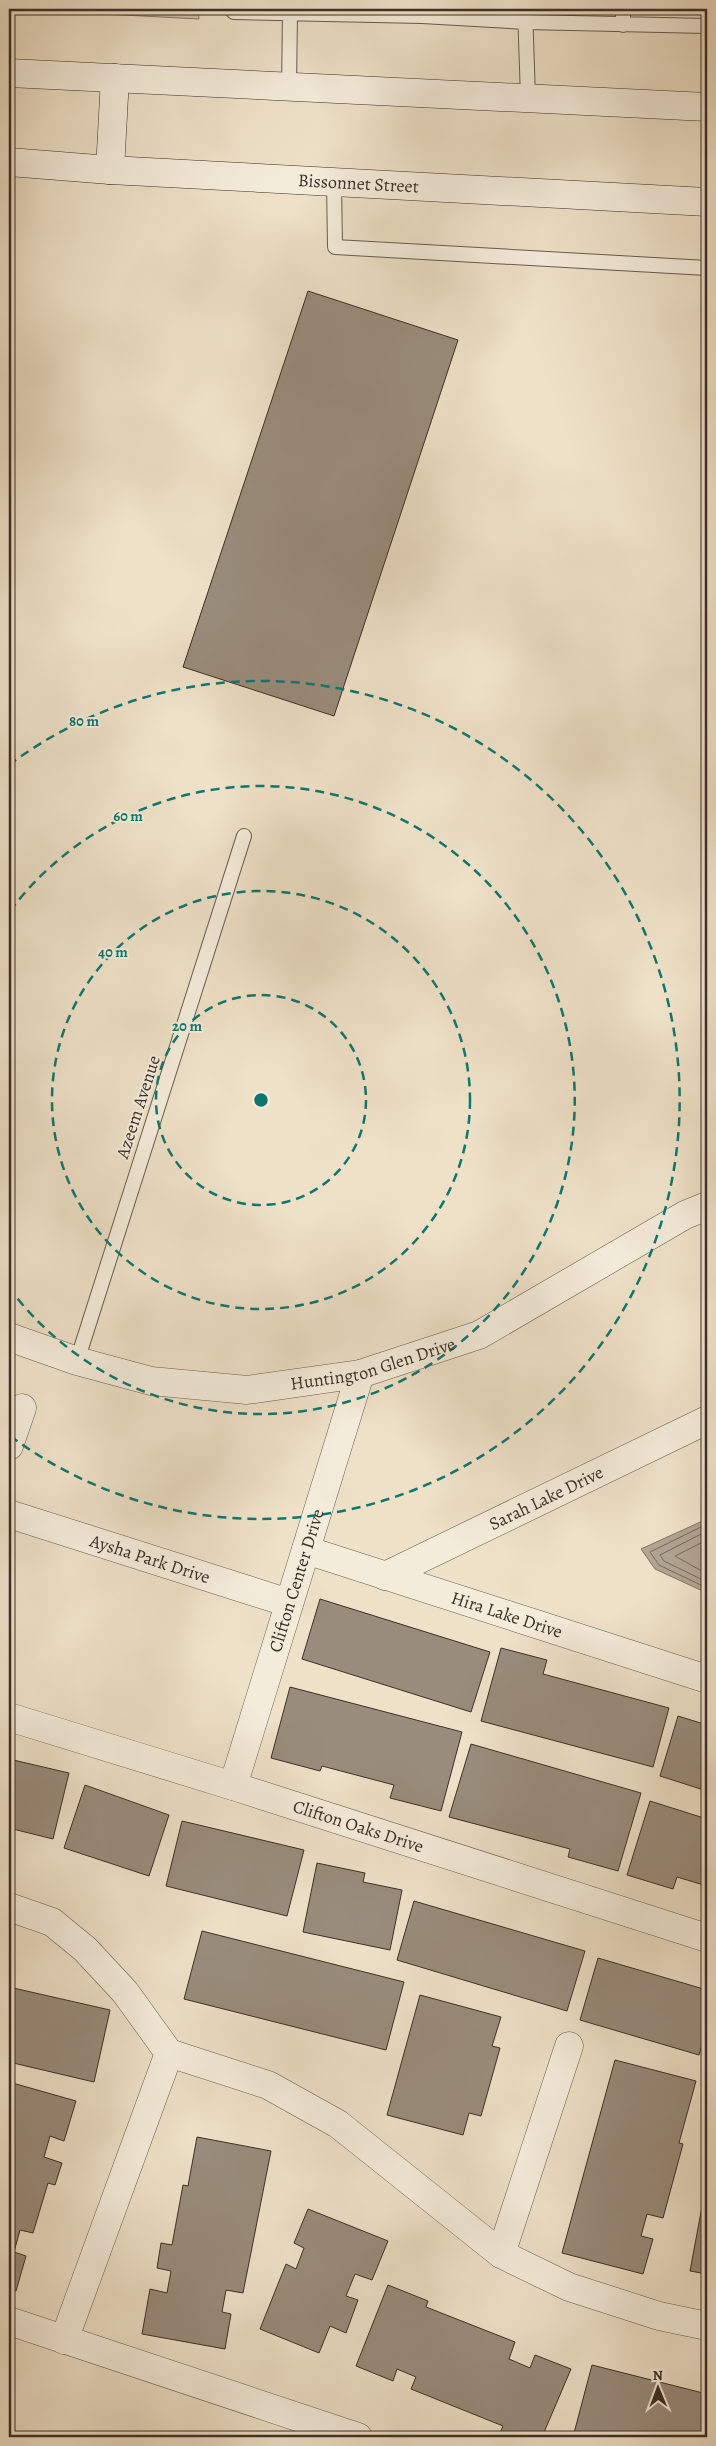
<svg xmlns="http://www.w3.org/2000/svg" width="716" height="2446" font-family="Alegreya,serif">
<style>
.green{fill:#d0c3ad;stroke:#86796b}
.water{fill:#b1a492;stroke:#827568}
.lines{fill:none;stroke-linecap:round;stroke-linejoin:round}
.shore{stroke:#766a5e;stroke-width:1}
.building{fill:#998c7c;stroke:#3c2f29}
.service-casing{stroke:#685c51;stroke-width:16}
.minor-casing{stroke:#685c51;stroke-width:29}
.secondary-casing{stroke:#3c2f29;stroke-width:29}
.service{stroke:#f4ecdb;stroke-width:14}
.minor{stroke:#f4ecdb;stroke-width:28}
.secondary{stroke:#f4ecdb;stroke-width:28}
.ring{fill:none;stroke:#0f766e;stroke-width:2.5;stroke-dasharray:9 6}
.labels{text-anchor:middle;dominant-baseline:central;stroke-width:4;stroke-linejoin:round;paint-order:stroke}
.street-label{font-size:18px;fill:#3c2f29;stroke:#f4ecdb}
.centre{fill:#0f766e;stroke:#f4ecdb;stroke-width:2.5}
.ring-label{font-size:15px;text-anchor:middle;font-weight:bold;fill:#0f766e;stroke:#f4ecdb;stroke-width:4;stroke-linejoin:round;paint-order:stroke}
</style>
<rect width="100%" height="100%" fill="#eee1c8"/>
<filter id="stains"><feTurbulence type="fractalNoise" baseFrequency=".004" numOctaves="4"/><feColorMatrix values="0 0 0 0 .2 0 0 0 0 .09 0 0 0 0 .02 0 0 0 .5 -.17"/></filter>
<radialGradient id="worn" r=".72"><stop offset=".6" stop-color="#630" stop-opacity="0"/><stop offset="1" stop-color="#630" stop-opacity=".3"/></radialGradient>
<path class="green" d="M9,9H198L199,19Z"/>
<path class="water" d="M707,1519V1593L655,1569L641,1549Z"/>
<g class="lines">
<path class="shore" d="M707,1524L650,1552L659,1565L707,1588
M707,1531L660,1555L664,1561L707,1582
M707,1540L675,1556L707,1574"/>
</g>
<path class="building" d="M308,291L458,340L334,716L183,667Z
M320,1599L490,1652L471,1712L302,1659Z
M501,1648L547,1660L543,1674L669,1708L653,1767L481,1721Z
M290,1687L462,1732L441,1811L390,1798L394,1785L322,1766L320,1771L271,1758Z
M678,1716L707,1725V1791L660,1776Z
M471,1744L641,1793L618,1871L568,1857L570,1849L449,1817Z
M9,1759L69,1773L53,1839L9,1828Z
M85,1785L169,1815L149,1876L64,1848Z
M650,1801L707,1819V1886L677,1877L673,1889L627,1875Z
M182,1821L304,1850L287,1916L166,1886Z
M317,1863L365,1873L363,1882L402,1890L390,1950L303,1932Z
M414,1901L585,1951L567,2011L397,1960Z
M202,1931L404,1982L386,2050L184,1999Z
M598,1958L707,1990V2028L699,2055L580,2020Z
M9,1987L110,2010L94,2082L9,2062Z
M420,1995L501,2017L492,2046L500,2048L481,2116L469,2113L463,2135L387,2115Z
M615,2060L696,2081L679,2143L683,2144L663,2218L647,2214L641,2236L653,2239L643,2274L562,2253Z
M9,2082L76,2101L64,2141L50,2136L44,2157L62,2163L55,2185L48,2183L33,2233L20,2230L14,2252L26,2256L16,2291L9,2289Z
M197,2137L271,2151L243,2293L226,2290L222,2312L231,2314L225,2349L142,2334L150,2289L167,2293L171,2271L157,2268L161,2243L172,2245L183,2185L188,2186Z
M707,2180V2274L690,2271Z
M308,2209L388,2241L372,2280L355,2274L346,2296L358,2300L346,2333L330,2326L319,2353L260,2329L286,2264L296,2269L304,2248L294,2243Z
M388,2285L428,2301L426,2307L515,2342L509,2359L530,2368L535,2355L571,2369L542,2437H510L500,2433L503,2426L411,2389L416,2377L397,2369L393,2381L356,2366Z
M592,2365L707,2394V2437H573Z"/>
<g class="lines">
<g class="service-casing">
<path id="service" d="M231,9L234,12L422,16L526,22L707,26
M525,9L528,98
M623,9V25
M289,87L290,14
M334,181L335,247L707,268
M77,1361L244,836"/>
</g>
<g class="minor-casing">
<g id="minor">
<path id="s1" d="M9,1337L77,1361L151,1381L247,1390L360,1374L479,1335L685,1215L707,1206"/>
<path d="M9,1446L22,1408"/>
<path id="s2" d="M9,1514L289,1603"/>
<path id="s3" d="M306,1550L707,1679"/>
<path id="s4" d="M385,1576L707,1420"/>
<path id="s5" d="M9,1717L233,1786L707,1938"/>
<path id="s6" d="M233,1786L360,1374"/>
<path d="M9,1907L52,1922L85,1949L125,1992L169,2053L64,2340"/>
<path d="M169,2053L268,2085L338,2124L501,2254L569,2287L659,2316L707,2326"/>
<path d="M501,2254L569,2046"/>
<path d="M9,2321L358,2437"/>
</g>
</g>
<g class="secondary-casing">
<g id="secondary">
<path d="M9,73L707,107"/>
<path id="s7" d="M9,162L110,170L707,202"/>
<path d="M110,170L115,78"/>
</g>
</g>
<use href="#service" class="service"/>
<use href="#minor" class="minor"/>
<use href="#secondary" class="secondary"/>
</g>
<g class="ring">
<circle cx="261" cy="1100" r="105"/>
<circle cx="261" cy="1100" r="209"/>
<path d="M10 911A314 314 0 1 1 10 1289"/>
<path d="M9 765A419 419 0 1 1 9 1435"/>
</g>
<g class="labels">
<g class="street-label">
<text stroke="none"><textPath href="#s7" startOffset="350">Bissonnet Street</textPath></text>
<text transform="translate(138 1107) rotate(-72)">Azeem Avenue</text>
<text stroke="none"><textPath href="#s1" startOffset="374">Huntington Glen Drive</textPath></text>
<text stroke="none"><textPath href="#s4" startOffset="179">Sarah Lake Drive</textPath></text>
<text stroke="none"><textPath href="#s2" startOffset="148">Aysha Park Drive</textPath></text>
<text stroke="none"><textPath href="#s6" startOffset="215">Clifton Center Drive</textPath></text>
<text stroke="none"><textPath href="#s3" startOffset="211">Hira Lake Drive</textPath></text>
<text stroke="none"><textPath href="#s5" startOffset="366">Clifton Oaks Drive</textPath></text>
</g>
</g>
<circle cx="261" cy="1100" r="8" class="centre"/>
<g class="ring-label">
<text x="84" y="726">80 m</text>
<text x="128" y="821">60 m</text>
<text x="113" y="957">40 m</text>
<text x="187" y="1031">20 m</text>
</g>
<rect width="716" height="2446" fill="none" stroke="#eee1c8" stroke-width="30"/>
<rect x="10" y="10" width="696" height="2426" fill="none" stroke="#3c2f29" stroke-width="2.5"/>
<rect x="15" y="15" width="686" height="2416" fill="none" stroke="#3c2f29"/>
<g transform="translate(658 2388) rotate(359)" stroke="#f4ecdb" stroke-width="4" paint-order="stroke">
<path d="M0-4L9 19L0 12L-9 19Z" fill="#3c2f29"/>
<text y="-8" font-size="14" font-weight="bold" text-anchor="middle" fill="#3c2f29">N</text>
</g>
<rect width="100%" height="100%" filter="url(#stains)"/>
<rect width="100%" height="100%" fill="url(#worn)"/>
</svg>
